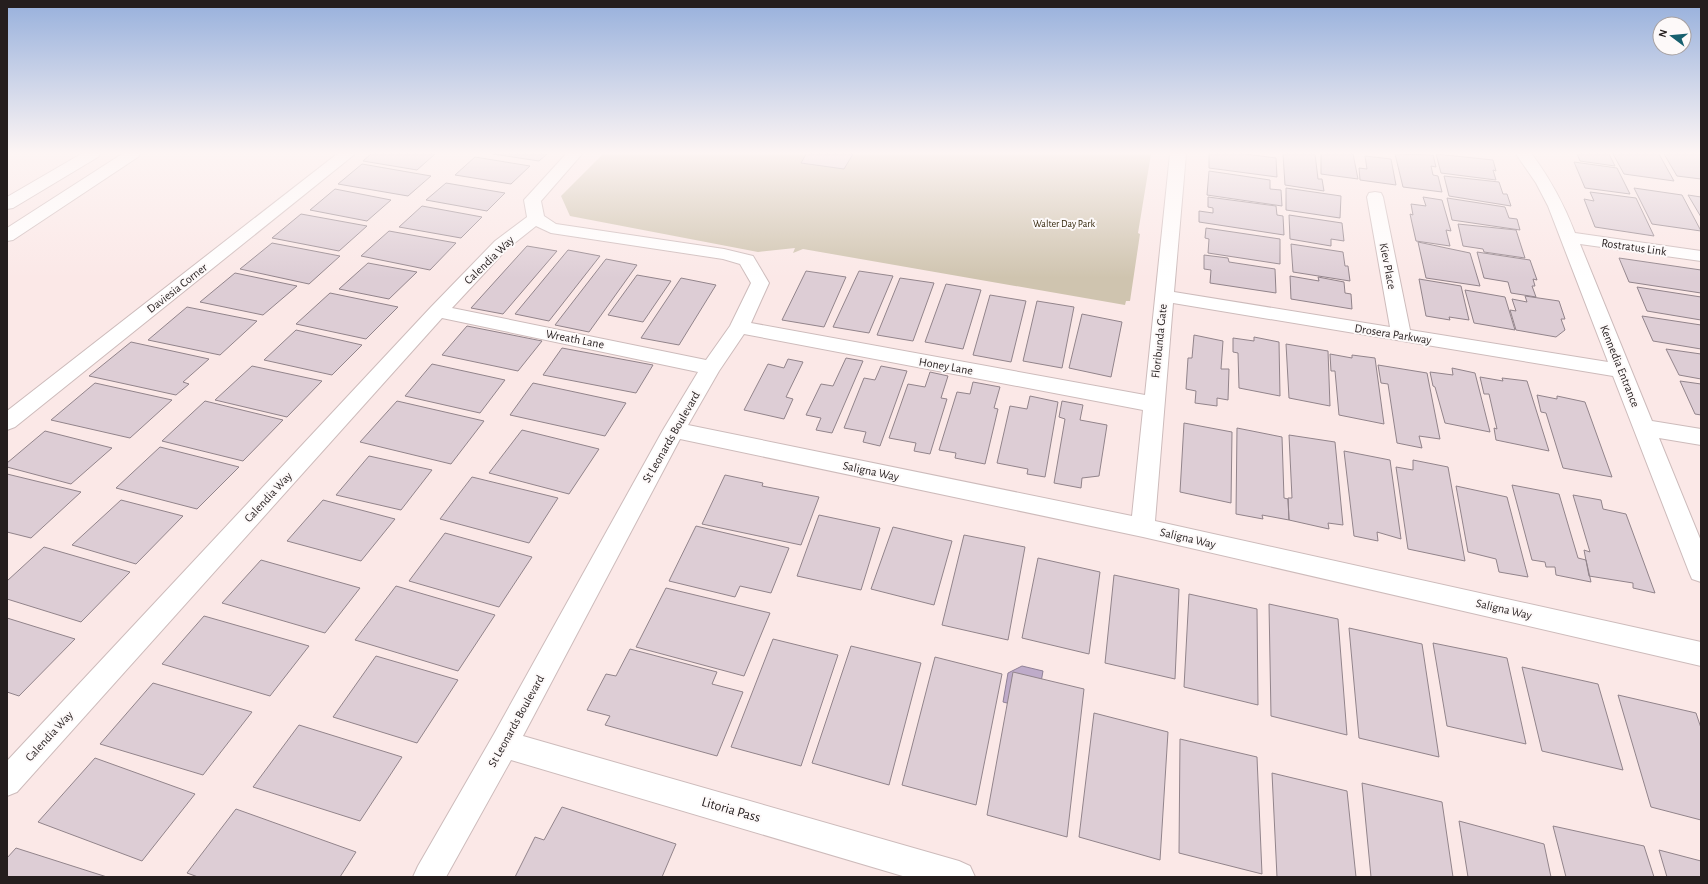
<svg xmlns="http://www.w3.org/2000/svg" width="1708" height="884" font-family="'Alegreya Sans',sans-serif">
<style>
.green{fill:#cfc4af}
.water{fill:#beabc9;stroke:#908196}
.building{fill:#ddcdd5;stroke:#92848b}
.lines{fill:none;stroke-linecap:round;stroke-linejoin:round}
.street-casing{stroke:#cdbbbb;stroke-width:2}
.street{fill:#fff;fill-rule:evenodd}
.labels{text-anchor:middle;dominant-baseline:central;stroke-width:4;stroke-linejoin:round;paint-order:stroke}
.far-park-label{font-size:10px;fill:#34270b;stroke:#fdf9f9}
.street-label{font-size:12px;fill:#251e1e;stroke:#fdf9f9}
.near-street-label{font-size:14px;fill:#251e1e;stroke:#fdf9f9}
</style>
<rect width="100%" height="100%" fill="#fbe8e7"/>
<path class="green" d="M603,154H1151L1138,233L1140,234L1130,301H1126L1125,305L803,249L793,253L795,248L758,252L570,216L561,196Z"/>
<path class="water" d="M1022,666L1043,671L1040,688L1023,707L1003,702L1008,673Z"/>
<path class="building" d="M371,154H435L417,170L363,161Z
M493,154H547L539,161Z
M806,154H853L844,169L801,163Z
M1209,154H1245L1276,158L1277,177L1209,168Z
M1283,154H1315L1318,179H1322L1324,191L1285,185Z
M1321,154H1353L1358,179L1321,174Z
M1395,154L1433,155L1436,167L1431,166L1433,175L1438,176L1442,192L1403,187Z
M1436,154L1493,160L1496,171L1493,170L1496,180L1441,173Z
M1577,154H1609L1615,166L1580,161Z
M1613,154H1659L1674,181L1624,174Z
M1664,154H1701V179L1677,176Z
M1365,156L1391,159L1396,185L1360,180L1359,168L1367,169Z
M475,157L530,166L511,184L455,175Z
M1574,162L1617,168L1630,194L1585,188Z
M362,164L431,176L408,196L338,184Z
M1209,171L1270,180V189L1281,190L1282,206L1207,195Z
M1444,176L1499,182L1503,194H1507L1511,206L1449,196Z
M446,183L505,193L487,211L426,200Z
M1286,188L1341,196L1340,218L1286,210Z
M1634,188L1682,195L1701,231L1652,224Z
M335,189L391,200L367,221L310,210Z
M1590,192L1636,198L1654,236L1595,227L1584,199L1594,201Z
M1688,195L1701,197V217Z
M1208,197L1276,206L1277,215L1283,216L1284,235L1199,222V211L1213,213V208L1208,207Z
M1423,197L1442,200L1451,231L1446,230L1450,246L1416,241L1410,214L1413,215L1411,204L1426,206Z
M1447,198L1505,207L1509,218L1517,219L1520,230L1452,220Z
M422,206L482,217L461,238L399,227Z
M301,214L367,226L339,251L272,238Z
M1289,215L1342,223L1344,241L1331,239V246L1290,239Z
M1458,224L1516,230L1525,258L1484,252L1483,249L1463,246Z
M1206,228L1280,239V264L1208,253L1209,239L1205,238Z
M389,231L456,243L430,270L361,256Z
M1418,242L1470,253L1480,286L1426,278Z
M272,243L340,256L309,284L240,269Z
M1291,244L1343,252L1345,266H1348L1350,281L1293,272Z
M527,246L557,251L503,314L471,308Z
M568,250L600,256L549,321L515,314Z
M1477,252L1530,260L1537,280L1533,279L1535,286H1532L1536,297L1511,293L1508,282L1484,278Z
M1204,255L1228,258L1229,262L1275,269L1276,293L1210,283L1211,270L1204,269Z
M1619,258L1701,270V293L1629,282Z
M606,259L637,265L589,332L555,325Z
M368,263L417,272L389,299L339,289Z
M806,271L846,277L824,327L782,320Z
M859,271L893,276L869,333L833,327Z
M235,273L297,286L263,315L200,302Z
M637,275L671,281L643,322L608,315Z
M1290,276L1319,281L1318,277L1344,282L1345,293L1351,294L1352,309L1291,299Z
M681,278L716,285L679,345L641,338Z
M900,278L934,283L913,341L877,335Z
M1419,279L1461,286L1469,320L1449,317L1450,320L1426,316Z
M946,284L981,290L963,349L925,342Z
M1637,287L1701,297V320L1647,311Z
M1465,290L1505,297L1515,330L1474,323Z
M330,293L398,307L366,339L296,324Z
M990,295L1026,301L1011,362L973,355Z
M1525,296L1559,301L1565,319H1561L1565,330L1556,337L1516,330L1510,310L1516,311L1512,299L1527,302Z
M1037,301L1074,307L1062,368L1023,361Z
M187,307L257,321L220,355L148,340Z
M1082,314L1122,322L1111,377L1069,368Z
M1642,316L1701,325V349L1653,341Z
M467,326L542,341L518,371L442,355Z
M296,330L362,345L332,375L264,360Z
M1194,335L1223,341L1221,369H1229L1228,400L1217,398V406L1195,403L1196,391L1186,389L1188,358H1192Z
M1254,337L1279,342L1280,396L1239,388L1238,353L1233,352V338L1254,341Z
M131,342L209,359L183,382L189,384L176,395L89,376Z
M1286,344L1328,351L1330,406L1289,398Z
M562,348L653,365L636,393L543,375Z
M1666,349L1701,354V379L1679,375Z
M1330,354L1352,358V355L1375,358L1384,424L1339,415L1335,371H1331Z
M846,358L863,361L832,433L816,430L821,418L806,415L821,384L833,386Z
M788,359L803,362L786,397L793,399L784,419L744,410L768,364L784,368Z
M432,364L505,380L480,413L405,396Z
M1378,365L1427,373L1440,439L1419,436L1422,448L1397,443L1388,384L1381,383Z
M252,366L322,381L287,417L215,400Z
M881,366L907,371L880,446L863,442L866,432L844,428L864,378L875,380Z
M1452,368L1475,373L1490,432L1445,423L1435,387L1433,386L1430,372L1453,375Z
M930,372L948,376L941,398L947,399L930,454L914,451L916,443L889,438L908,384L925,387Z
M1480,377L1503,381L1502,378L1527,381L1549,451L1496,440L1494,428L1497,429L1489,394H1484Z
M1680,381L1701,384V415L1695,414Z
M973,382L1000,387L994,408L998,409L985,464L955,458L956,453L939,450L957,392L970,394Z
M95,383L172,400L130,438L51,420Z
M533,383L626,403L605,436L510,415Z
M1537,395L1557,399V396L1585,402L1612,477L1563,468L1546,413L1541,412Z
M1030,396L1058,402L1045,477L1027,474L1028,469L997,463L1010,406L1027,409Z
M205,401L283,420L243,461L162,441Z
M397,401L484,421L451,464L360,442Z
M1062,401L1083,405L1080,420L1107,425L1099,476L1082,478L1081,488L1054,483L1065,419L1059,417Z
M1184,423L1232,432L1231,503L1180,492Z
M1237,428L1282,437L1284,498L1288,499L1289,520L1262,515L1263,519L1236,514Z
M522,430L599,449L569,494L489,473Z
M45,431L112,448L71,484L7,467V463Z
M1289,435L1335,442L1343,525L1328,523L1329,529L1289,520L1288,498H1292Z
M160,447L239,467L197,509L116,488Z
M1344,451L1390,460L1401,539L1377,532L1378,541L1354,536Z
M369,456L432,470L401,510L336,495Z
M1413,460L1448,467L1465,561L1408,549L1396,467L1413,470Z
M7,474L81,492L31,538L7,532Z
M725,475L763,483L762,486L819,497L801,545L702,524Z
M472,477L558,498L529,543L440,519Z
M1512,485L1559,494L1578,558L1586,560L1591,582L1556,575L1555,567H1546L1545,562L1532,560Z
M1456,486L1507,497L1528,577L1499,572L1496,559L1468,552Z
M1573,495L1601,500L1603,509L1626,514L1655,593L1633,588V583L1589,576L1584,550L1590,552Z
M121,500L183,516L136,564L72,545Z
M323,500L395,519L361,561L287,541Z
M819,515L880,528L861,590L797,576Z
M696,526L789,548L771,593L740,586L735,597L669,581Z
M893,527L952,541L934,605L871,589Z
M445,533L532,557L499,607L409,581Z
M964,535L1025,547L1008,640L942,625Z
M44,547L130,572L81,622L7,599V581Z
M1038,558L1100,572L1089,654L1022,638Z
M261,560L360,588L325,633L222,603Z
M1114,575L1179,589L1175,679L1105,663Z
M396,586L495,615L458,671L355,640Z
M666,588L770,613L744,676L636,647Z
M1189,594L1257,609L1258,705L1184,687Z
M1269,604L1338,619L1347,735L1271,716Z
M204,616L309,646L270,696L162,664Z
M7,618L75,639L19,696L7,692Z
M1349,628L1422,644L1439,757L1359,738Z
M773,639L838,655L801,766L731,747Z
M1433,643L1507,658L1526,744L1447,726Z
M851,646L921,663L889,785L812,763Z
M630,649L717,672L712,684L743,692L717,756L605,725L610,716L587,710L606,674L616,676Z
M376,656L458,680L417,743L333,717Z
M935,657L1002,674L976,805L902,785Z
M1522,667L1598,684L1623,770L1542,751Z
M1013,672L1084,689L1067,837L987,815Z
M153,683L252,712L203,775L100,744Z
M1618,695L1696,713L1701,728V820L1651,807Z
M1094,713L1168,732L1160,860L1079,837Z
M299,725L402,757L360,821L253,787Z
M1180,739L1257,757L1262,874L1179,853Z
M95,758L195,794L142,861L38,822Z
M1272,773L1347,791L1356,877H1277Z
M1362,783L1442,802L1453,877H1371Z
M562,807L676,844L662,877H515L535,837L544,840Z
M236,809L356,852L340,877H198L187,873Z
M1459,821L1544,844L1551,877H1468Z
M1553,826L1644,846L1654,877H1566Z
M16,848L107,877H7V858Z
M1659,850L1701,861V877H1667Z"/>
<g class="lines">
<g class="street-casing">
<path id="street" d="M81,154H100L98,157L13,208L7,209V197Z
M122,154H140L138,157L13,240L7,241V228Z
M337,154H355L15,427L7,430V411Z
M566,154H582L541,201L544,216L556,224L724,249L753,256L769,283L751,323L1145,395L1170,154H1186L1174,292L1390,327L1367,197L1369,193L1375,192L1381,193L1383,197L1410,330L1608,362L1548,206L1536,183L1516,154H1532C1550,179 1564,204 1575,233L1701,251V261L1580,244L1652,421L1701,429V445L1659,438L1701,541V582L1692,579L1689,572L1613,376L1173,303L1155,521L1701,642V666L1143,537L680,439L523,736L959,861L970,866L975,877H906L511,760L446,877H413L418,866L494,734L663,430L698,372L442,318L17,792L7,796V761L431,307L495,241L527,217L524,200ZM536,226L551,233L723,259L740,264L751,283L730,326L706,360L452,308L507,249ZM744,334L1143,410L1132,516L688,425L719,371Z"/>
</g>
<use href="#street" class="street"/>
</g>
<linearGradient id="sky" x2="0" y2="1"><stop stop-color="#97b0dc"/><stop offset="0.55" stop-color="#fdf5f4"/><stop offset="1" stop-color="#fdf5f4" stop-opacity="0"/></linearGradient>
<rect width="1708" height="278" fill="url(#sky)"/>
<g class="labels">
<g class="far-park-label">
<text x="1064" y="224">Walter Day Park</text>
</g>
<g class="street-label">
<text transform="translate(1634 247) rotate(8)">Rostratus Link</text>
<text transform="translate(489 260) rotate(-44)">Calendia Way</text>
<text transform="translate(1388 266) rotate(79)">Kiev Place</text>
<text transform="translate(177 288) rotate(-38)">Daviesia Corner</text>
<text transform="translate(1393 334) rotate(9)">Drosera Parkway</text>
<text transform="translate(575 339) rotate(11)">Wreath Lane</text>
<text transform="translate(1159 341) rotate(-84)">Floribunda Gate</text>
<text transform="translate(946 366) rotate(10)">Honey Lane</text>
<text transform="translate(1620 366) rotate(68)">Kennedia Entrance</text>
<text transform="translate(671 437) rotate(-60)">St Leonards Boulevard</text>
<text transform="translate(871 471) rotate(12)">Saligna Way</text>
<text transform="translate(268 497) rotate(-47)">Calendia Way</text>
<text transform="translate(1188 538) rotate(13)">Saligna Way</text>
<text transform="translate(1504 609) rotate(13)">Saligna Way</text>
<text transform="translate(516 721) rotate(-61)">St Leonards Boulevard</text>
<text transform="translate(49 736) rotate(-47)">Calendia Way</text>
</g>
<g class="near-street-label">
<text transform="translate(731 810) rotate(16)">Litoria Pass</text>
</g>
</g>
<rect width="1708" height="884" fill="none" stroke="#251e1e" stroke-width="16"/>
<g transform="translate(1672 36) rotate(286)"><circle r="19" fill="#fdf9f9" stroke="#a7a1a1"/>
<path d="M0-3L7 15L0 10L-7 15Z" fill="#17606f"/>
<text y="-6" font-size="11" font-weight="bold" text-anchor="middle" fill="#251e1e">N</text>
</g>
</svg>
